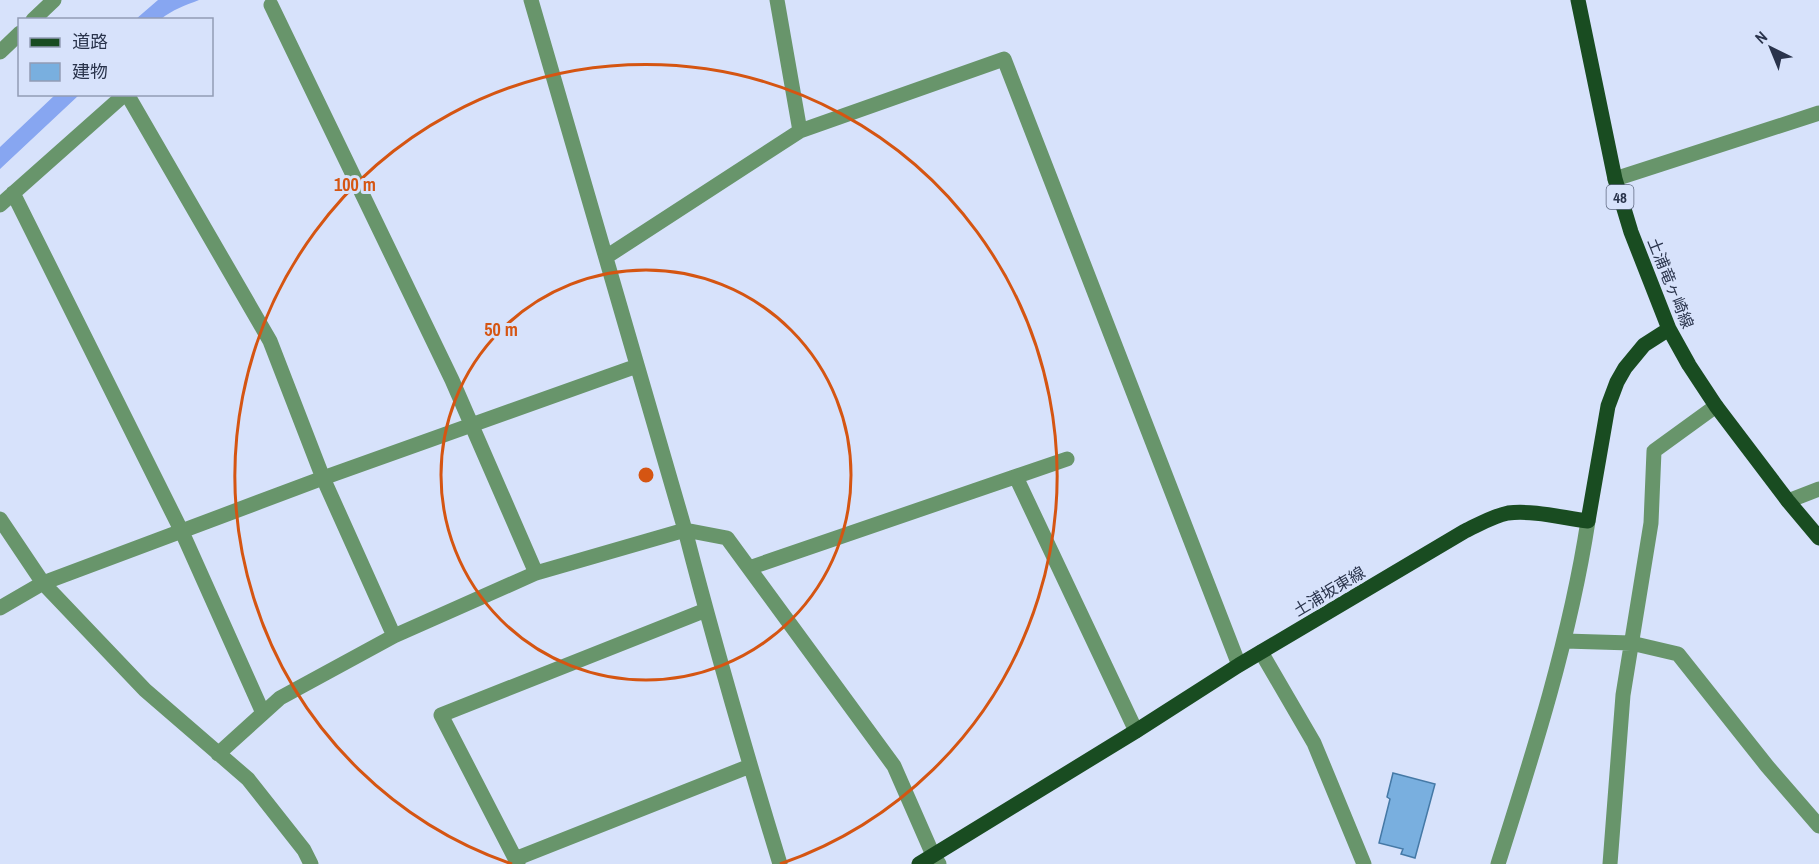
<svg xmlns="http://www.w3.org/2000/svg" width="1819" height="864" font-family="'Archivo Narrow','Noto Sans JP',sans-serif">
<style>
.water{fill:#87a6f1}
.building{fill:#79afdf;stroke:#4579a6;stroke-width:1.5}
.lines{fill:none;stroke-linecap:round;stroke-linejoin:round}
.minor{stroke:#68956b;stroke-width:15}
.major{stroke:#194c21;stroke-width:15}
.ring{fill:none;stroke:#d55512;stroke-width:3}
.labels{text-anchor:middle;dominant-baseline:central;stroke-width:6;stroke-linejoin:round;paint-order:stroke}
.shield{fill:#d7e2fb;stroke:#5e6880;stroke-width:1.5}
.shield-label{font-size:15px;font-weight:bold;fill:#2a344c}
.street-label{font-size:16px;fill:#2a344c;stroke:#d7e2fb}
.centre{fill:#d55512;stroke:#d7e2fb;stroke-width:3}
.ring-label{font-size:18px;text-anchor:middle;font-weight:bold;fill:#d55512;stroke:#d7e2fb;stroke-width:6;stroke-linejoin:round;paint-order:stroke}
</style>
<rect width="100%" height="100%" fill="#d7e2fb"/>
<path class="water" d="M158,0H199C186,5 172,10 161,19H136Z
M56,94L79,95L0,169V147Z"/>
<path class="building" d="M1393,773L1435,784L1415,858L1401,854L1403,849L1379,843L1390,799L1387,797Z"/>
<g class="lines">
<path class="minor" d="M531,0L685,530C714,642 746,753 780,864
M271,5L452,380L536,573
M33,20L54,0
M0,52L20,33
M127,94L270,341L323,478L394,636
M800,131L1004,59L1239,665
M1615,179L1819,113
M13,193L182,532L263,713
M0,205L125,94
M606,257L800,131L777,0
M1016,477L1136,731
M1788,501L1819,489
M0,519L43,583L145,690L248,779L304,850L311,864
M749,568L1067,459
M0,608L43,583L323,478L637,366
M1565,641L1631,643L1678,654L1767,766L1819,826
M1261,652L1314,743L1364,864
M218,754L280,698L394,636L536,573L685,530L727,538L894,766L933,855L939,864
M515,859L750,766
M518,864L441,715L706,610
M1498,864C1534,751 1570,638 1588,521
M1610,864L1623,695L1651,523L1654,451L1716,406"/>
<path class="major" d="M1578,0L1615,179L1631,232L1669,329L1689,365L1716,406L1788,501L1819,538
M919,864L1136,731L1239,665L1465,531C1478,525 1493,516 1508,513C1534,510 1563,518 1588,521L1608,406L1617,382L1625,368L1644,345L1669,329"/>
</g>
<g class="ring">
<circle cx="646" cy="475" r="205"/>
<path d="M512 864A411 411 0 1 1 780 864"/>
</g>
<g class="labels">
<rect class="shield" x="1606.5" y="185" width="27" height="24" rx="4.5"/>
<g class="shield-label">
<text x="1620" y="197">48</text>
</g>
<g class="street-label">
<text transform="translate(1671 283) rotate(68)">土浦竜ヶ崎線</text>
<text transform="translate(1329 591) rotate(-31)">土浦坂東線</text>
</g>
</g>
<circle cx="646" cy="475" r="9" class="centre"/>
<g class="ring-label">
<text x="355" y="191">100 m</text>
<text x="501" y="336">50 m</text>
</g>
<rect x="18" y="18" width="195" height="78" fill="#d7e2fb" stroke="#929cb5" stroke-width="1.5"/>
<rect x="30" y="38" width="30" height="9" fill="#194c21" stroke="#929cb5" stroke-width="1.5"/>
<text x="72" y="48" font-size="18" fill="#2a344c">道路</text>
<rect x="30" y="63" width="30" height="18" fill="#79afdf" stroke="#929cb5" stroke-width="1.5"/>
<text x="72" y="78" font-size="18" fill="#2a344c">建物</text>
<g transform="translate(1771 48) rotate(317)" stroke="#d7e2fb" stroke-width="4.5" paint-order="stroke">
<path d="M0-4.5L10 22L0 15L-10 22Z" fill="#2a344c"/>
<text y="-9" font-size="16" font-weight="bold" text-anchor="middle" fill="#2a344c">N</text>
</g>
</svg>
